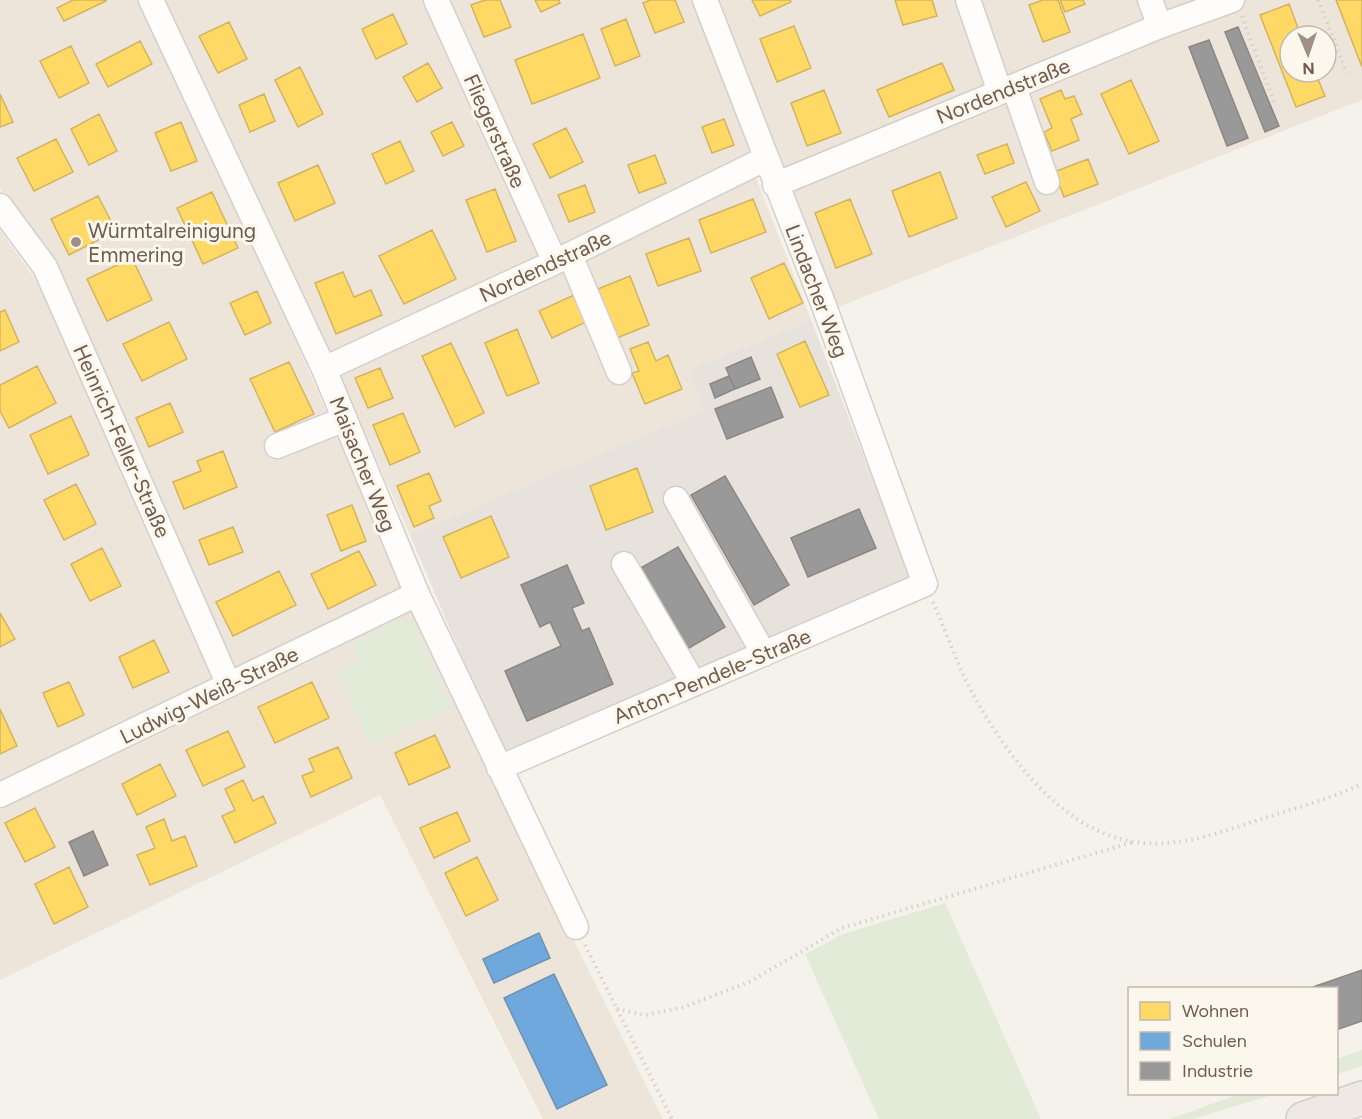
<svg xmlns="http://www.w3.org/2000/svg" width="1362" height="1119" font-family="Figtree,sans-serif">
<style>
.residential{fill:#ede5da;fill-rule:evenodd}
.industrial{fill:#e7e2dc}
.green{fill:#e2ebd8}
.homes{fill:#ffd966;stroke:#d4b35f;stroke-width:1.5}
.schools{fill:#6fa8dc;stroke:#6f91b2;stroke-width:1.5}
.industry{fill:#999;stroke:#8d8683;stroke-width:1.5}
.lines{fill:none;stroke-linecap:round;stroke-linejoin:round}
.minor-casing{stroke:#d4cfca;stroke-width:27}
.highway-casing{stroke:#d3cdc7;stroke-width:36}
.path{stroke:#d6d0cb;stroke-width:4;stroke-dasharray:1.5 4.5;stroke-linecap:butt}
.minor{stroke:#fefdfc;stroke-width:24}
.highway{stroke:#efe9e6;stroke-width:33}
.poi-dot{fill:#9f9086;stroke:#fcf7ed;stroke-width:2}
.labels{text-anchor:middle;dominant-baseline:central;stroke-width:6;stroke-linejoin:round;paint-order:stroke}
.street-label{font-size:21px;fill:#705b4f;stroke:#fcf7ed}
.poi-label{font-size:21px;fill:#705b4f;stroke:#fcf7ed;text-anchor:start}
</style>
<rect width="100%" height="100%" fill="#f5f2eb"/>
<path class="residential" d="M0,0H138L257,252L403,588L232,671L51,255L0,189Z
M164,0H422L540,258L328,355Z
M451,0H1362V100L833,309L773,152L564,249ZM1290,36H1326V72H1290Z
M755,175L811,320L688,370L704,410L410,535L338,372Z
M0,230L43,290L218,683L0,787Z
M411,603L489,771L663,1119H543L380,795L0,980V807Z"/>
<path class="industrial" d="M811,320L912,581L504,756L410,535L704,410L688,370Z"/>
<path class="green" d="M398,619L412,621L452,708L371,745L336,672L359,661L352,643Z
M945,903L1041,1119H879L805,954L843,934Z
M1362,1050V1066L1337,1074V1059Z
M1240,1094H1275L1193,1119H1169Z"/>
<path class="homes" d="M73,0H106V1L64,21L57,8Z
M485,0H500L511,27L484,37L471,5Z
M535,0H559L560,3L541,12Z
M650,0H675L684,22L655,33L643,3Z
M752,0H790L791,2L760,16Z
M895,0H932L937,16L903,25Z
M1043,0H1058L1070,32L1043,42L1029,5Z
M1060,0H1083L1085,4L1065,12Z
M1336,0H1362V67Z
M1289,4L1301,36H1290V72H1315L1325,96L1296,107L1260,15Z
M393,14L407,44L376,59L362,29Z
M626,19L640,56L615,66L601,29Z
M229,22L247,59L218,73L199,36Z
M794,26L811,68L777,82L760,39Z
M583,34L600,78L532,104L515,60Z
M140,41L152,64L108,87L96,64Z
M71,46L89,83L59,98L40,61Z
M428,63L442,88L417,102L403,77Z
M942,63L954,90L889,117L877,90Z
M300,67L323,114L298,127L275,80Z
M1131,80L1159,141L1129,154L1101,94Z
M824,90L841,133L807,146L791,103Z
M1061,90L1065,99L1074,96L1082,114L1071,119L1079,140L1052,151L1044,132L1052,128L1040,99Z
M0,94L13,122L0,127Z
M264,94L275,121L250,132L239,105Z
M99,114L117,151L89,165L71,129Z
M724,119L734,145L712,153L702,127Z
M181,122L197,161L171,171L155,133Z
M452,122L464,146L443,156L431,132Z
M566,128L583,162L550,178L533,144Z
M56,139L73,172L34,191L17,158Z
M400,141L414,171L386,184L372,154Z
M1007,144L1014,163L985,174L977,155Z
M655,155L666,183L639,193L628,165Z
M1088,159L1098,184L1064,197L1054,172Z
M318,165L335,203L295,221L278,183Z
M940,172L957,218L909,237L892,191Z
M1026,182L1040,211L1006,227L992,197Z
M585,185L595,212L569,222L558,195Z
M495,189L516,241L487,252L466,200Z
M212,192L238,248L203,264L177,208Z
M98,196L116,231L69,255L51,219Z
M753,199L766,232L711,253L699,220Z
M850,199L872,254L836,268L815,213Z
M432,230L456,279L404,304L379,256Z
M689,238L701,271L658,286L646,254Z
M132,258L152,300L107,321L87,279Z
M784,263L803,303L769,319L751,278Z
M343,272L354,297L371,290L382,315L336,334L315,283Z
M630,276L649,325L617,338L598,289Z
M257,291L271,323L245,335L230,303Z
M574,295L586,322L552,338L539,311Z
M5,310L19,342L0,351V312Z
M169,322L187,359L142,381L123,344Z
M517,329L539,383L507,396L485,343Z
M805,341L829,395L800,407L777,354Z
M648,342L656,361L668,355L682,389L645,404L632,373L639,371L630,349Z
M451,343L484,413L455,427L422,356Z
M289,362L314,414L275,432L250,379Z
M37,366L56,403L9,428L0,411V385Z
M380,368L393,398L368,408L355,378Z
M170,403L183,432L149,447L136,418Z
M403,413L420,452L390,465L373,425Z
M71,416L89,455L48,474L30,435Z
M223,451L237,487L184,509L173,482L201,471L197,461Z
M637,468L653,512L606,530L590,486Z
M429,473L441,501L429,506L434,518L414,527L397,486Z
M76,484L96,524L64,540L44,500Z
M352,505L366,541L341,551L327,515Z
M491,516L509,557L461,578L443,537Z
M233,527L243,552L209,565L199,540Z
M102,548L121,586L90,601L71,564Z
M359,551L376,585L328,609L311,574Z
M279,571L296,605L233,636L216,602Z
M0,613L15,639L0,647Z
M154,640L169,672L133,688L119,657Z
M69,682L84,715L58,727L43,693Z
M312,682L329,718L275,743L258,707Z
M0,709L17,746L0,754Z
M228,731L245,767L203,786L186,750Z
M435,735L450,767L409,785L395,753Z
M338,747L352,778L311,797L302,776L314,771L309,759Z
M160,764L176,796L137,815L122,784Z
M243,780L253,801L263,796L276,823L235,843L222,816L235,810L225,789Z
M35,808L55,847L25,862L5,823Z
M457,812L470,841L434,858L420,828Z
M164,819L172,841L185,836L197,866L150,885L137,855L155,848L146,827Z
M477,857L498,900L466,916L445,873Z
M69,867L88,907L54,924L35,884Z"/>
<path class="schools" d="M539,933L550,958L494,983L483,959Z
M554,974L607,1085L557,1109L504,998Z"/>
<path class="industry" d="M1238,27L1279,126L1265,132L1225,32Z
M1209,40L1248,138L1227,146L1189,47Z
M751,357L760,379L735,389L726,368Z
M729,376L735,389L715,398L710,384Z
M771,387L783,417L727,439L715,409Z
M725,476L789,585L754,605L691,495Z
M859,509L876,548L808,577L791,538Z
M678,547L725,627L684,651L637,570Z
M567,565L584,603L572,608L582,631L589,628L613,684L527,721L505,671L561,646L550,622L540,627L521,585Z
M93,831L108,865L84,876L69,842Z
M1362,970V1021L1336,1030V988H1310Z"/>
<g class="lines">
<g class="minor-casing">
<path id="minor" d="M151,0L324,369L417,594L576,927
M436,0L555,262
M968,0L1000,92
M1150,0L1160,26
M1014,87L1047,182
M775,185L1160,26L1232,0
M0,206L45,267L229,685
M570,255L619,372
M324,369L555,262L765,159
M277,446L345,419
M676,499L764,654
M624,564L694,684
M499,768L925,584L823,303L705,0
M0,795L417,594"/>
</g>
<g class="highway-casing">
<path id="highway" d="M1303,1119L1362,1098"/>
</g>
<path class="path" d="M1318,0L1347,73
M1242,16L1275,105
M933,602C948,636 960,673 979,705C1013,763 1064,831 1135,842C1179,849 1227,830 1268,817C1299,807 1332,798 1362,784
M585,945L672,1119
M617,1009L646,1015L684,1007L749,982L842,928L1133,842"/>
<use href="#minor" class="minor"/>
<use href="#highway" class="highway"/>
</g>
<circle class="poi-dot" cx="76" cy="242" r="6"/>
<g class="labels">
<g class="street-label">
<text transform="translate(1003 91) rotate(-22)">Nordendstraße</text>
<text transform="translate(495 131) rotate(66)">Fliegerstraße</text>
<text transform="translate(545 266) rotate(-25)">Nordendstraße</text>
<text transform="translate(817 291) rotate(69)">Lindacher Weg</text>
<text transform="translate(122 441) rotate(66)">Heinrich-Feller-Straße</text>
<text transform="translate(363 464) rotate(68)">Maisacher Weg</text>
<text transform="translate(712 676) rotate(-23)">Anton-Pendele-Straße</text>
<text transform="translate(209 695) rotate(-26)">Ludwig-Weiß-Straße</text>
</g>
<g class="poi-label">
<text x="88" y="230">Würmtalreinigung<tspan x="88" dy="24">Emmering</tspan></text>
</g>
</g>
<rect x="1128" y="987" width="210" height="108" fill="#fcf7ed" stroke="#c4b9ae" stroke-width="1.5"/>
<rect x="1140" y="1002" width="30" height="18" fill="#ffd966" stroke="#c4b9ae" stroke-width="1.5"/>
<text x="1182" y="1017" font-size="18" fill="#705b4f">Wohnen</text>
<rect x="1140" y="1032" width="30" height="18" fill="#6fa8dc" stroke="#c4b9ae" stroke-width="1.5"/>
<text x="1182" y="1047" font-size="18" fill="#705b4f">Schulen</text>
<rect x="1140" y="1062" width="30" height="18" fill="#999999" stroke="#c4b9ae" stroke-width="1.5"/>
<text x="1182" y="1077" font-size="18" fill="#705b4f">Industrie</text>
<g transform="translate(1308 54) rotate(178)"><circle r="28" fill="#fcf7ed" stroke="#c4b9ae" stroke-width="1.5"/>
<path d="M0-4.5L10 22L0 15L-10 22Z" fill="#9f9086"/>
<text y="-9" font-size="16" font-weight="bold" text-anchor="middle" fill="#705b4f">N</text>
</g>
</svg>
